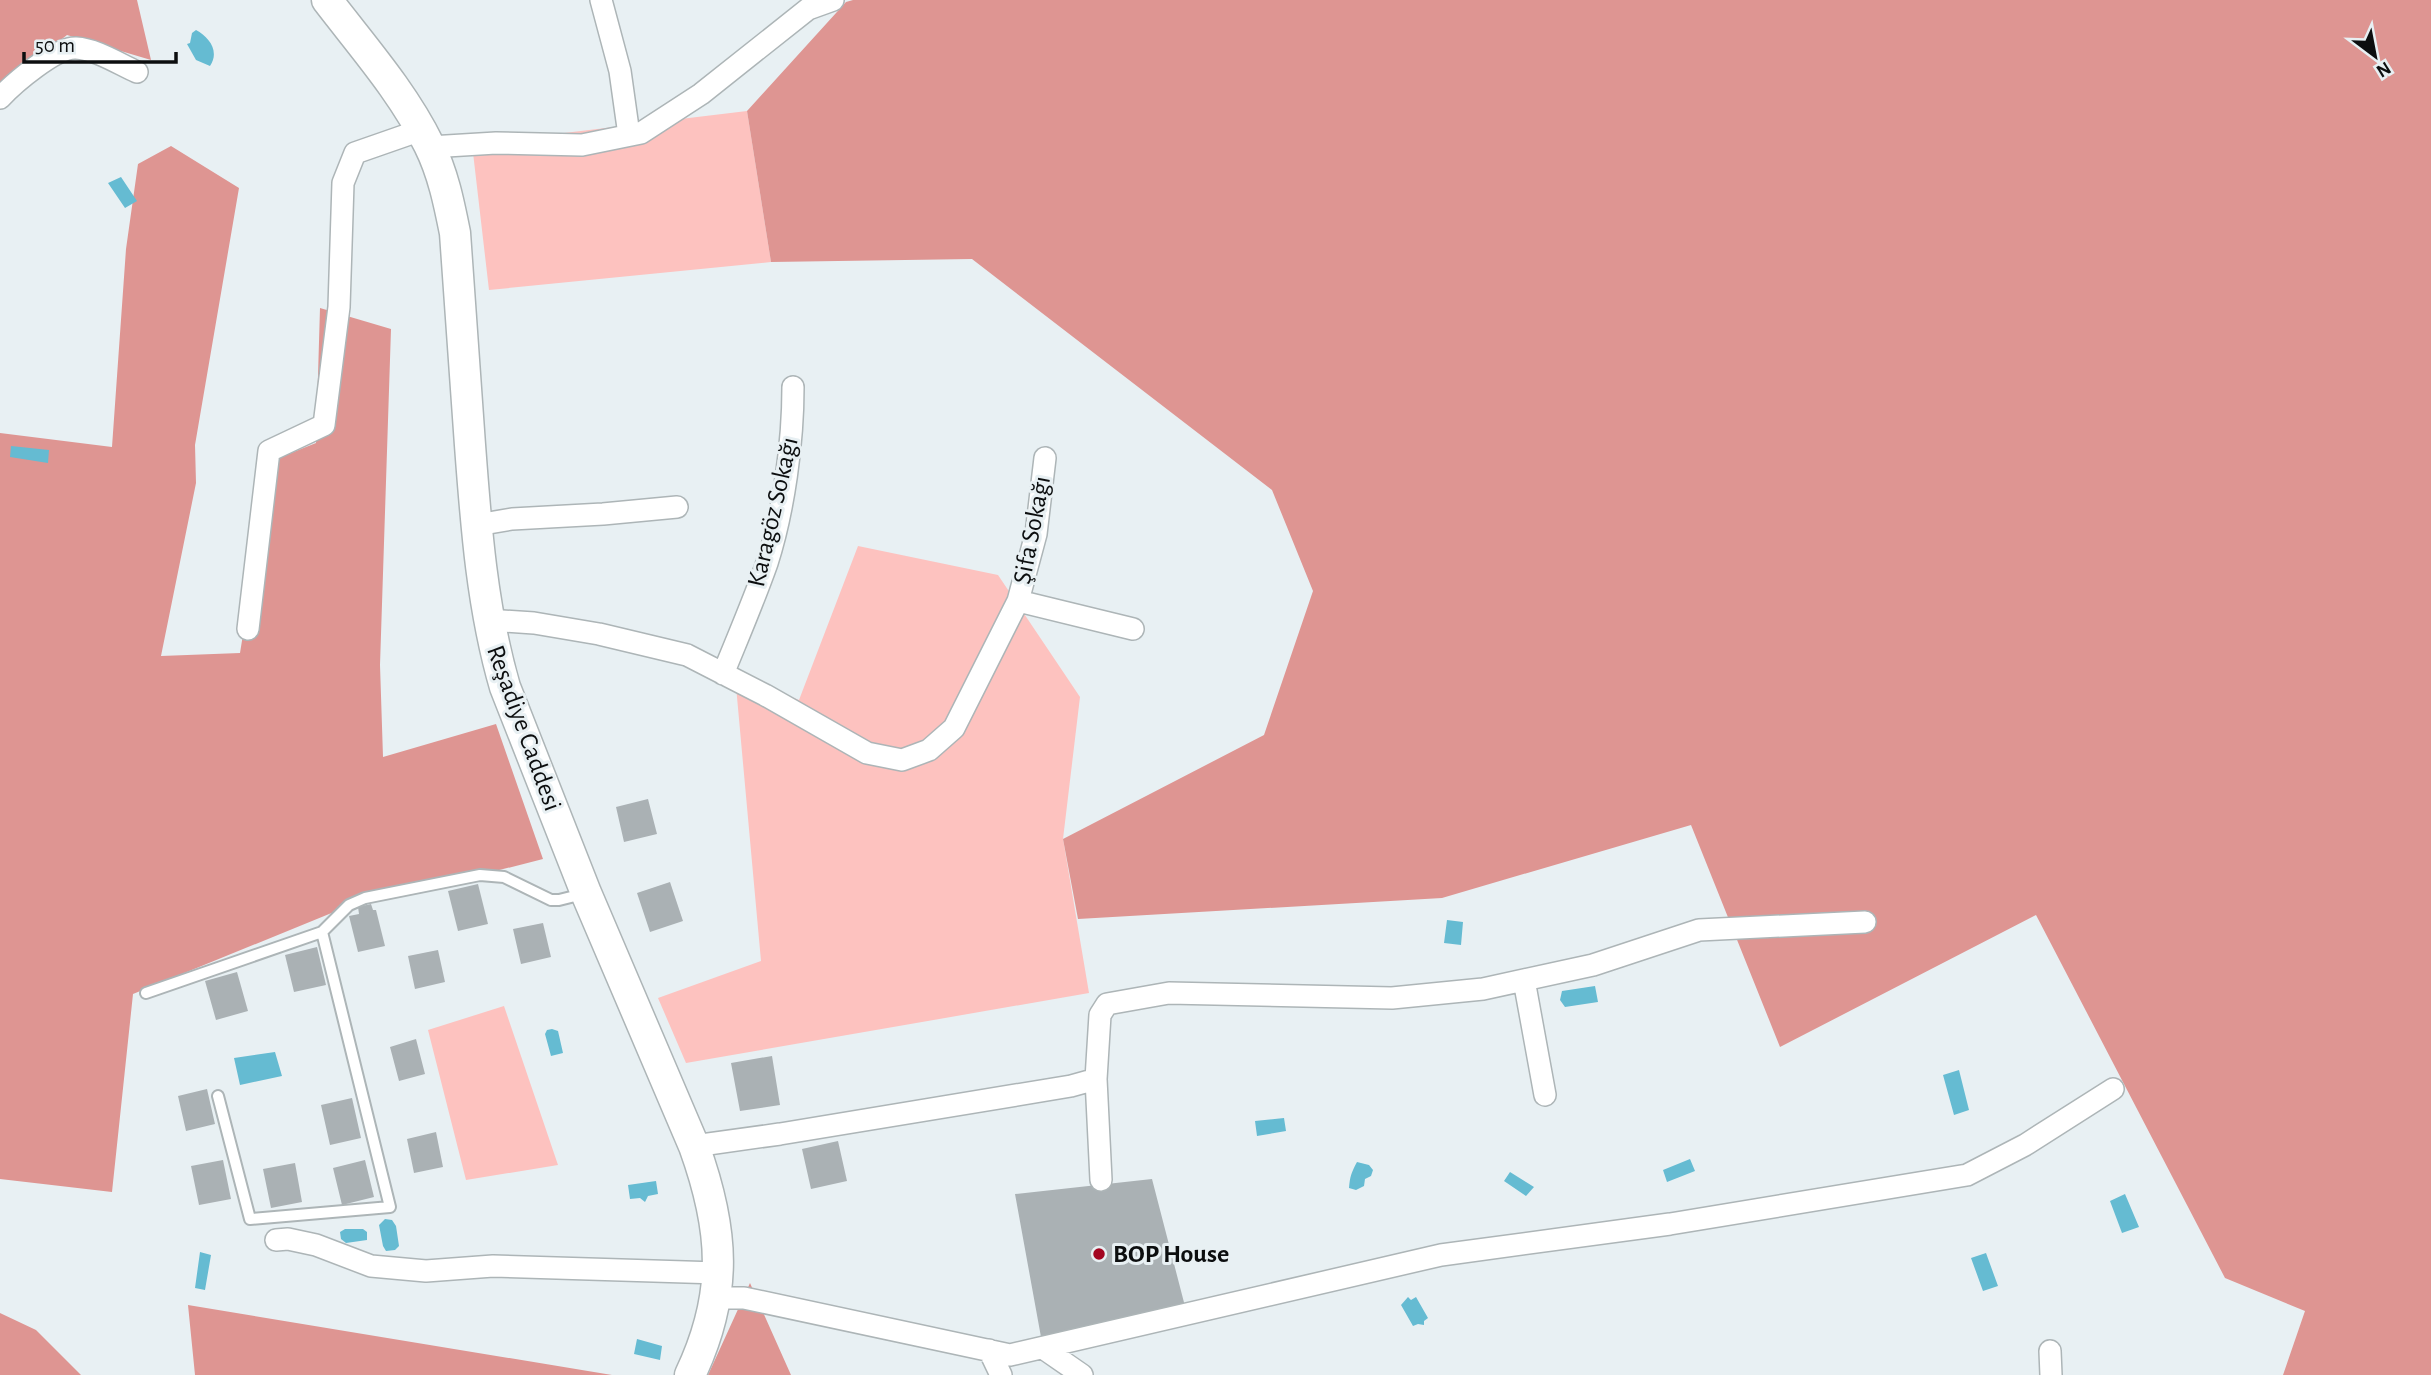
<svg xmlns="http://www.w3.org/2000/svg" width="2431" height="1375" font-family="'Alegreya Sans',sans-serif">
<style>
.green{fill:#fdc2bf}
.forest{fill:#de9592}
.water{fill:#65bbd2}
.building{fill:#aab1b4}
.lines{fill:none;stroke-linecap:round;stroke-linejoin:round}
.lane-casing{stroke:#adb5b7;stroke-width:14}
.street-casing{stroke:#adb5b7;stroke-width:24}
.secondary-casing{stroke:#adb5b7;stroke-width:33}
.lane{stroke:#fff;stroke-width:10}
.street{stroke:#fff;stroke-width:21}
.secondary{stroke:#fff;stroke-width:30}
.poi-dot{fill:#a30521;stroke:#e8f0f3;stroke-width:2.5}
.labels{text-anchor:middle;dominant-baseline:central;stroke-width:6;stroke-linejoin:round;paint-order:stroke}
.street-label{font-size:26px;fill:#0c0e0f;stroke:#e8f0f3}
.poi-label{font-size:26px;font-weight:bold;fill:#0c0e0f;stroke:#e8f0f3;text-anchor:start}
</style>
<rect width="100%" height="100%" fill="#e8f0f3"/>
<path class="green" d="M747,111L771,262L489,290L472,144Z
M858,546L998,575L1080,697L1063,839L1089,993L686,1063L658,998L761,961L735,675L799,700Z
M504,1006L558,1165L466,1180L428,1030Z"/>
<path class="forest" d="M0,0H137L151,60L67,35L0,88Z
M853,0H2431V1375H2283L2305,1311L2225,1278L2036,915L1780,1047L1691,825L1442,898L1078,919L1063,839L1264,735L1313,591L1272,490L972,259L771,262L747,111L846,2Z
M171,146L239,188L195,445L196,483L161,656L240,653L271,461L316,443L320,308L391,329L380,665L383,757L496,724L543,859L334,912L133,994L112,1192L0,1179V433L112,447L126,249L138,164Z
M750,1283L791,1375H708Z
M188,1305L612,1375H195Z
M0,1313L36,1330L81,1375H0Z"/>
<path class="water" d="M196,30C209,37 220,51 210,66L196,60L187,44L190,43L192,33Z
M121,177L137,201L125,208L108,183Z
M11,446L49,450L48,463L10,457Z
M1447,920L1463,922L1461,945L1444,943Z
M1595,986L1598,1002L1565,1007L1560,1000L1562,991Z
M552,1029L558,1031L563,1053L551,1056L545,1034L547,1030Z
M275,1052L282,1076L240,1085L234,1058Z
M1959,1070L1969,1110L1954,1115L1943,1075Z
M1284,1118L1286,1131L1257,1136L1255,1121Z
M1690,1159L1695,1171L1667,1182L1663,1170Z
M1357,1162L1369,1165L1373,1170L1371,1176L1365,1179L1364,1186L1356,1190L1349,1188C1350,1177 1351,1173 1357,1162Z
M1510,1172L1534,1187L1526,1196L1504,1181Z
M656,1181L658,1194L648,1196L645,1202L640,1198L630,1199L628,1185Z
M2125,1194L2139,1227L2122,1233L2110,1201Z
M385,1219L392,1220L396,1226L399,1246L395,1250L386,1251L383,1246L379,1225Z
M345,1229H363L367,1232V1240L346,1243L341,1239L340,1232Z
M200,1252L211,1255L205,1290L195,1288Z
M1986,1253L1998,1286L1983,1291L1971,1258Z
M1408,1297L1411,1300L1416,1297L1428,1318L1424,1321V1325L1418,1324L1413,1326L1401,1305Z
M637,1339L662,1346L660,1360L634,1354Z"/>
<path class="building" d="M648,799L657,834L624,842L616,807Z
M670,882L683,921L650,932L637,893Z
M478,884L488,924L458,931L448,891Z
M371,904L373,910H376L385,946L358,952L349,916L359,914L358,907Z
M543,923L551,957L521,964L513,929Z
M317,947L326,985L294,992L285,955Z
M438,950L445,982L415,989L408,956Z
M237,972L248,1011L216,1020L205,981Z
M416,1039L425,1074L399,1081L390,1047Z
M772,1056L780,1105L740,1111L731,1063Z
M207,1089L215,1124L186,1131L178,1096Z
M352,1098L361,1138L330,1145L321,1105Z
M436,1132L443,1167L414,1173L407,1139Z
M838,1141L847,1181L811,1189L802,1149Z
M223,1160L231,1199L199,1205L191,1166Z
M365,1160L374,1197L342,1205L333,1168Z
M295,1163L302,1202L271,1208L263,1169Z
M1152,1179L1187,1314L1043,1348L1015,1194Z"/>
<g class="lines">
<g class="lane-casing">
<path id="lane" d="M146,993L322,932L349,905L365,898L480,875L504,877L551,900H559L583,894
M218,1096L250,1219L390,1207L322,932"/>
</g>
<g class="street-casing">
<path id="street" d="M601,0L620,71L629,135
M0,98C14,83 56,47 76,48C96,49 119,64 137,72
M430,147L496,143L582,145L641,133L701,94L808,9L833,0
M477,525L512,519L603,514L677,507
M1018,601L1036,534L1045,458
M487,620L534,623L599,634L687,655L765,695L867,753L902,760L929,750L954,728L1018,601L1133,629
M248,629L269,451L324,425L339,307L343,183L355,153L421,130
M723,674C738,637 754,600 767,563C784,510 793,442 793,387
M1524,980L1545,1095
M1096,1079L1101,1180
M694,1146L780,1134L1071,1086L1096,1079L1100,1015L1107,1004L1169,993L1392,998L1483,989L1593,965L1699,930L1865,922
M276,1240L288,1239L316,1245L371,1266L426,1271L493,1266L718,1273
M716,1298H744L1010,1355L1441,1255L1670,1224L1967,1175L2025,1145L2113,1089
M1043,1348L1082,1375
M989,1350L1001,1375
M2050,1351L2051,1375"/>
</g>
<g class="secondary-casing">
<path id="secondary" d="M327,0C363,47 403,92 429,145C443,173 449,203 455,233C460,303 465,374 470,445C476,526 482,608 505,687L586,893L694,1146C724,1229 729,1293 690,1375"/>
</g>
<use href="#lane" class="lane"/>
<use href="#street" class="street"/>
<use href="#secondary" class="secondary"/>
</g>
<circle class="poi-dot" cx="1099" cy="1254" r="7"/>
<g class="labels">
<g class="street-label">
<text transform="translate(773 512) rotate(-77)">Karagöz Sokağı</text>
<text transform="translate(1032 530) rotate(-79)">Şifa Sokağı</text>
<text transform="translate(524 728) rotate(70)">Reşadiye Caddesi</text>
</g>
<g class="poi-label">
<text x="1113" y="1254">BOP House</text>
</g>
</g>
<g transform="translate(2375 56) rotate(148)" stroke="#e8f0f3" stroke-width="5" paint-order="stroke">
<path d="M0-5L12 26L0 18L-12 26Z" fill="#0c0e0f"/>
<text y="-10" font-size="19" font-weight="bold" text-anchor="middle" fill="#0c0e0f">N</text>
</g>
<path d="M24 52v10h152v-10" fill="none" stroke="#0c0e0f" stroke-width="3.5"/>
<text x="35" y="52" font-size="21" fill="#0c0e0f" stroke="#e8f0f3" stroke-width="5" paint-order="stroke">50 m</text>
</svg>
